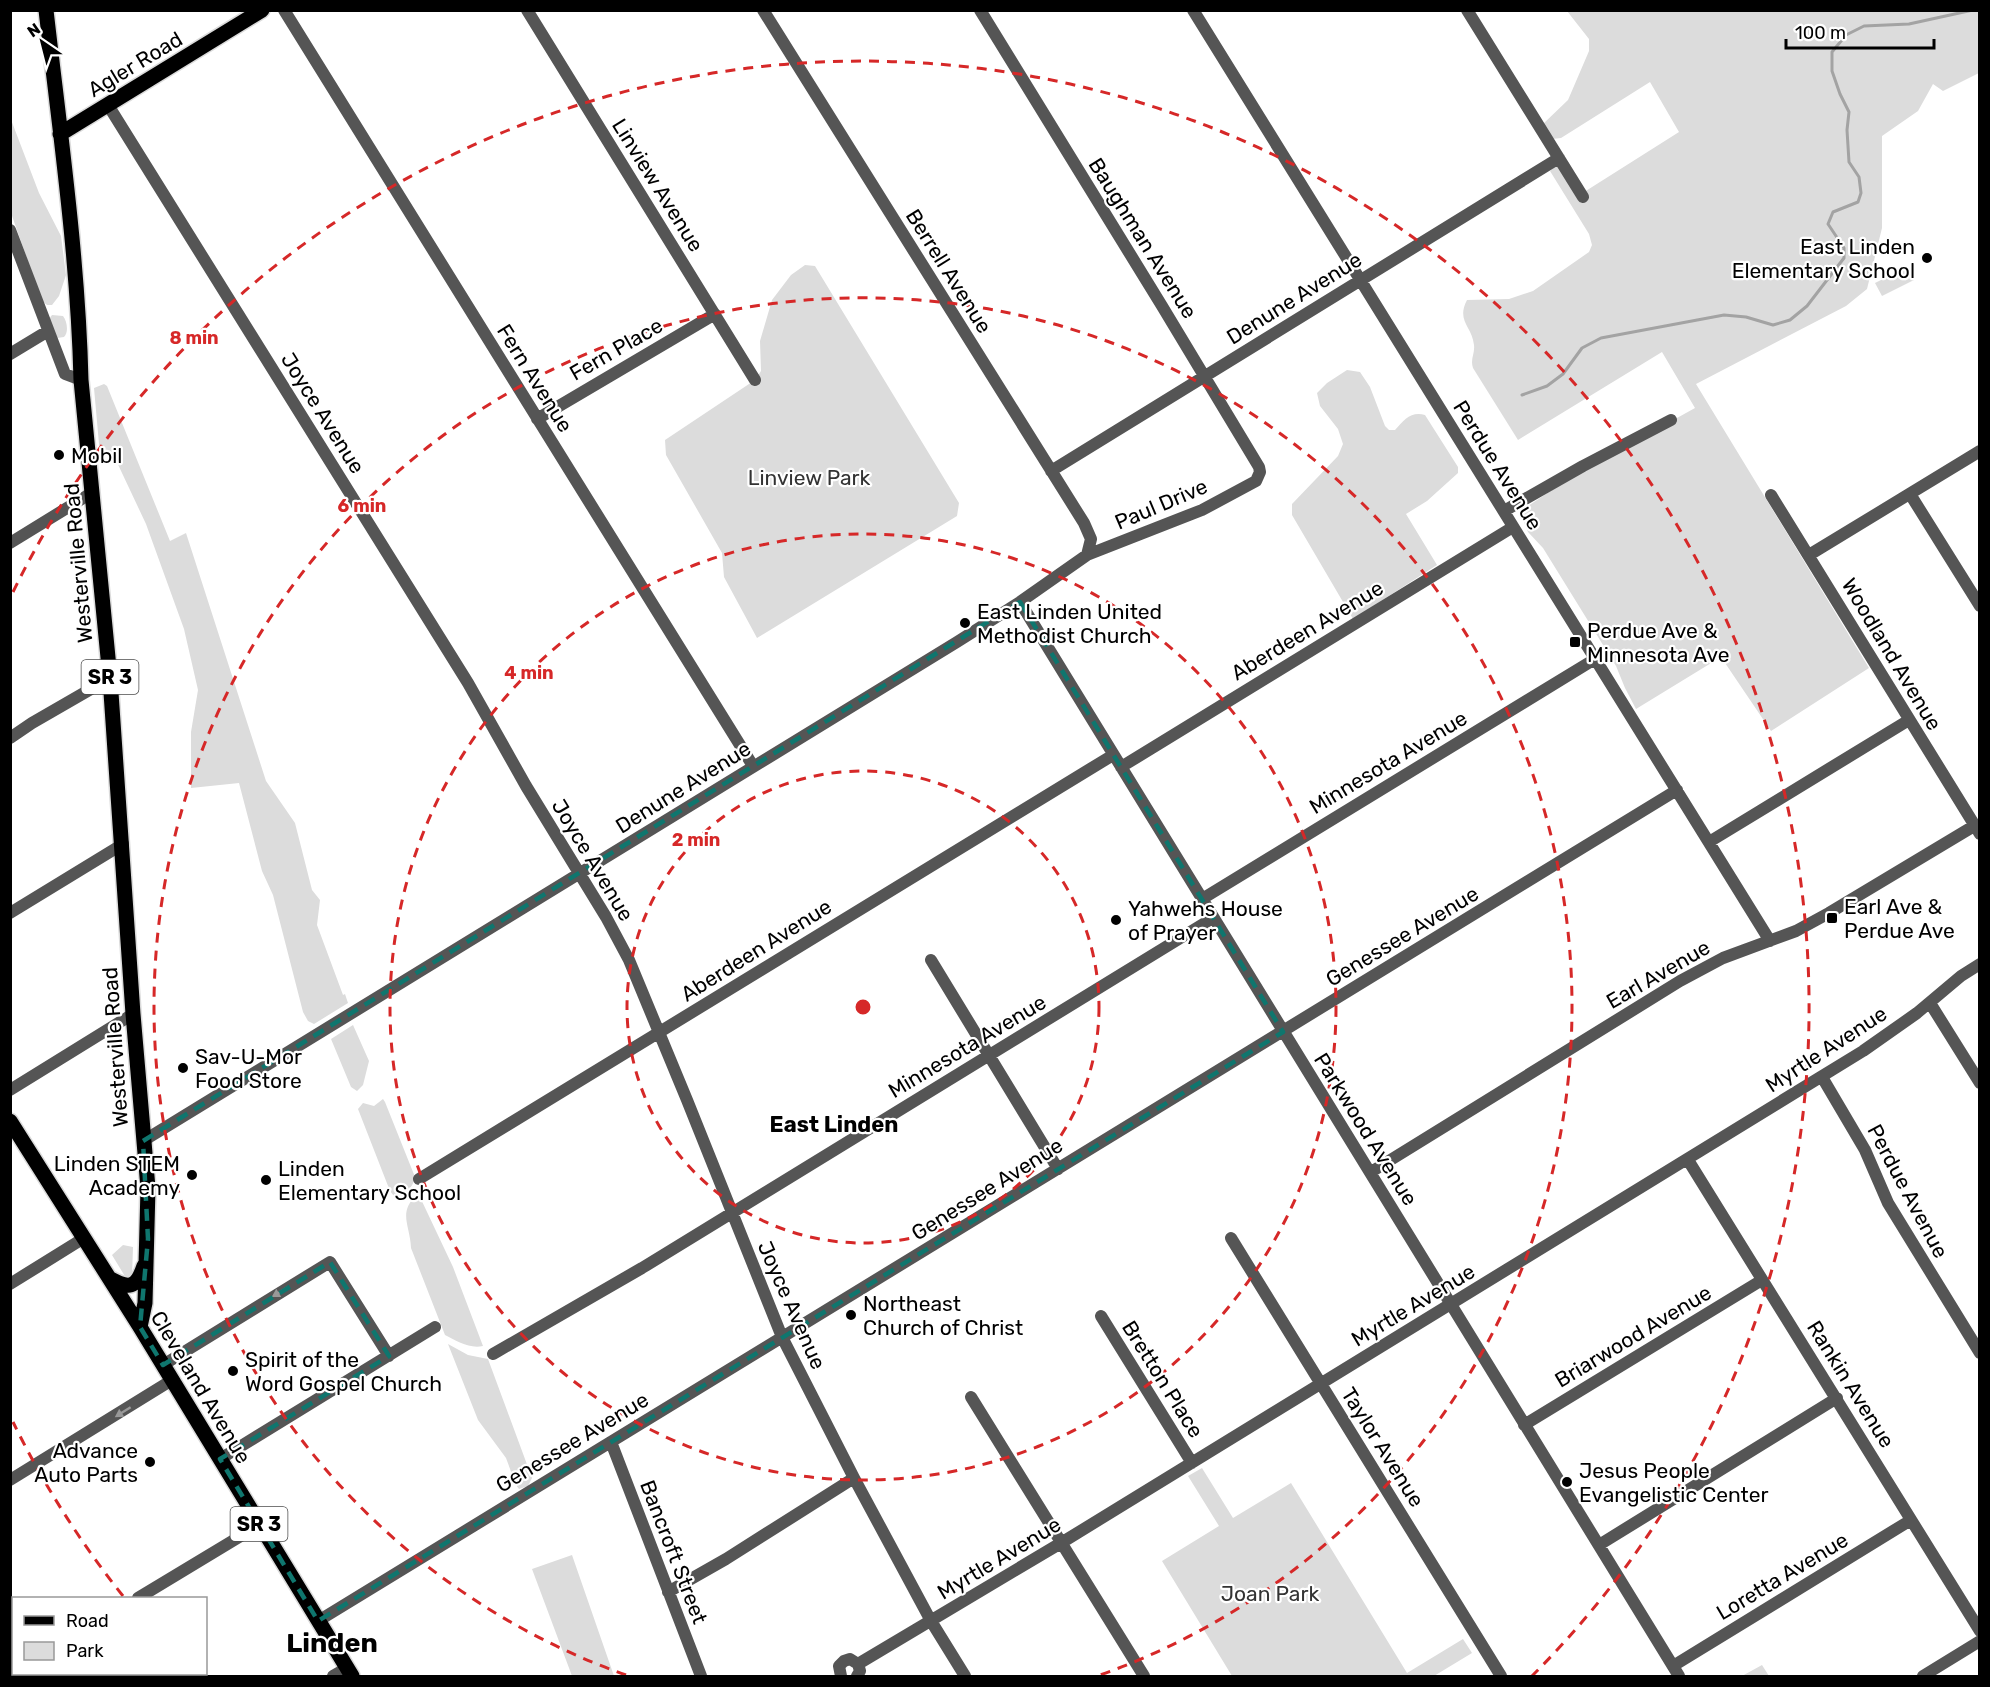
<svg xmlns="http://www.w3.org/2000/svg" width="1990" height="1687" font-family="Rubik,sans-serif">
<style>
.green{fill:#dcdcdc}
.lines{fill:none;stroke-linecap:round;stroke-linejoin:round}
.stream{stroke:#a3a3a3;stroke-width:3}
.major-casing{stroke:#dbdbdb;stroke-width:18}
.minor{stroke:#555;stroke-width:12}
.major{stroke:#000;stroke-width:15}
.oneway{fill:#999}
.marked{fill:none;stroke:#0f766e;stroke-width:4.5;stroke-dasharray:12 8;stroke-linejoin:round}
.ring{fill:none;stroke:#d62828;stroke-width:3;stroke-dasharray:10 8}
.poi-dot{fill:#000;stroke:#fff;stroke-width:2}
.labels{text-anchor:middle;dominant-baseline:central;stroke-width:4.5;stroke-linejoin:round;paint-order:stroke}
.shield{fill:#fff;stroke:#4c4c4c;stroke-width:1.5}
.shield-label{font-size:20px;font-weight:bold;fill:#000}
.street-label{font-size:21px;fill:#000;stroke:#fff}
.poi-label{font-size:21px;fill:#000;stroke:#fff;text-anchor:start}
.park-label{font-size:21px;fill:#333;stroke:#fff}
.neighbourhood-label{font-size:22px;font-weight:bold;fill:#000;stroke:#fff}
.district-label{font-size:27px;font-weight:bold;fill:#000;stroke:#fff}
.centre{fill:#d62828;stroke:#fff;stroke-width:3}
.ring-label{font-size:18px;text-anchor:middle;font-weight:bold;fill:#d62828;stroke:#fff;stroke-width:4.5;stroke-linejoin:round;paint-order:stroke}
</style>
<rect width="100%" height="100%" fill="#fff"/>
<path class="green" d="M1567,11H1979V73L1943,91L1933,84L1918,111L1882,136V228L1867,289L1846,306L1696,384L1869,668L1771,731L1721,657L1636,709L1625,688L1616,666L1543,548L1528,532L1521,515L1528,506L1576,474L1695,408L1662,352L1518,440L1473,368C1470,359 1475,354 1474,345C1472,326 1456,321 1467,300L1509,299L1533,291L1589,252L1592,245L1589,234L1550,171L1556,165L1562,166L1581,194L1679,132L1650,82L1561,138L1552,139L1543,124L1568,100L1589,51V39Z
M10,117L39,193L61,236L66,275L59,296L52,305H47L42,301L11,213Z
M805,265L815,266L959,503L957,516L757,638L724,577L722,553L666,455L665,440L755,380L761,371L760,341L772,300L791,275Z
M1907,267L1914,280L1882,296L1875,283Z
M52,315L63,316C67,321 69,332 64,337L57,338L49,319Z
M1347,370L1360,372L1370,387L1385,426L1389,430H1395C1404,420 1411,411 1425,415L1458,467V473L1427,501L1406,514L1437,565L1353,619L1292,515V504L1338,456L1343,444L1338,429L1320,406L1317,393L1327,383Z
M104,384L107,386L170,541L186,533L266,781L295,823L312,890L320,900L317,925L343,995L345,994L348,1003L314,1024L308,1021L303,1012L273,895L262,871L239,783L191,788V732L198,690L184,629L146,524L114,456L100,455L94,388Z
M353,1025L369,1061L363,1085L357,1091L351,1087L331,1039Z
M383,1099L385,1102L415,1177C413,1188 405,1196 394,1196L390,1191L358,1109L363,1103L374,1106Z
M416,1195H419L453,1267L483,1346C469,1349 457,1341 445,1335L411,1248C410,1224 398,1214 416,1195Z
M123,1245L133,1247L132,1277L126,1278L112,1255Z
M448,1344L468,1355L488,1359L532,1478L528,1486L519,1489L516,1485L506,1458L478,1420Z
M1202,1468L1233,1518L1291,1483L1407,1673L1463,1639L1472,1653L1434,1676H1232L1162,1561L1219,1526L1188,1476Z
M572,1555L614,1676H572L532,1569Z
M1762,1665L1769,1676H1742Z"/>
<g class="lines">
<path class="stream" d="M1522,395L1547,386L1563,374L1582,348L1601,338L1724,315L1746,317L1773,325L1790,320L1807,306L1844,258V248L1828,224L1833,212L1858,202L1861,193L1859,177L1849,162L1847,130L1849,112L1840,94L1832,71V52L1846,35L1864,26L1909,24L1973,10"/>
<g class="major-casing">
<path id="major" d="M46,10C60,133 78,257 81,380L110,678L133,1014L148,1188L145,1303L140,1327
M60,134L262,10
M10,1121L140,1327L352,1676
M109,1278C129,1289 136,1289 144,1266"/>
</g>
<path class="minor" d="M284,10L753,766
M527,10L755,380
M763,10L1084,523L1091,539L1087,555
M1193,10L1770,941
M1467,10L1583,197
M108,105L468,683L526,786L606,917L629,960L687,1100L782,1337L854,1478L931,1621L965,1676
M10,230L65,374L81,380
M10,354L48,331
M537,419L715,314
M1051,471L1559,158
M1910,494L1980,606
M1771,495L1980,834
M1504,511L1583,466L1671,420
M10,543L93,492
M1809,555L1980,451
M1020,602L1679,1676
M10,738L32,723L110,678
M1121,767L1513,527
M1709,842L1909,720
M1202,899L1595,659
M10,913L123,844
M931,960L1058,1169
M1930,1003L1980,1083
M1822,1077L1865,1150L1888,1203L1980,1353
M10,1090L133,1014
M143,1141L957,642L1020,602L1087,555L1202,510L1256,481L1260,472L1259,467L1162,306L980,10
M1688,1160L1980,1631
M1371,1172L1680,981L1723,958L1796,931L1829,913L1974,826
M419,1179L1113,755
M1231,1238L1501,1676
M10,1284L84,1238
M1101,1316L1192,1463
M493,1354L642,1268L1213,918
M163,1365L330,1262L389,1356
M971,1397L1144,1676
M1524,1425L1762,1280
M611,1442L701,1676
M220,1459L435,1327
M10,1480L172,1380
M1599,1545L1837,1398
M668,1592L726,1559L854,1478
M138,1598L259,1525
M318,1621L1677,790
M858,1664L1061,1543L1863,1051L1917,1013L1961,976L1980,964
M1673,1666L1911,1520
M14,1676L18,1674
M333,1676L347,1668
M841,1676L839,1666L844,1661L850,1659L858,1664L860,1671L857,1676
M1923,1676L1980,1641"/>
<use href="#major" class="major"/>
</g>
<defs><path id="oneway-solid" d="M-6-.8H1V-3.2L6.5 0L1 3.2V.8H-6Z" transform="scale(1.5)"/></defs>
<g class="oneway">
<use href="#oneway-solid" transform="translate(280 1292) rotate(149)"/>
<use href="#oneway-solid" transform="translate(123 1412) rotate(148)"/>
</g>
<path class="marked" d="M1020,602L1283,1032L318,1621L220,1459L389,1356L330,1262L163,1365L140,1327L148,1239L143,1141Z"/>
<g class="ring">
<circle cx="863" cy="1007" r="236"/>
<circle cx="863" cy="1007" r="473"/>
<path d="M626 1675A709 709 0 1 1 1100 1675"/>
<path d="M123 1596A946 946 0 0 1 13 1422M13 592A946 946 0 1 1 1532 1676"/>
</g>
<g class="poi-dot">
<circle cx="1927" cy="258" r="6"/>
<circle cx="59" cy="455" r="6"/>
<circle cx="965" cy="623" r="6"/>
<rect x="1569" y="636" width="12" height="12" rx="3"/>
<rect x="1826" y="912" width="12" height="12" rx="3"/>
<circle cx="1116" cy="920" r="6"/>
<circle cx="183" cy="1068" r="6"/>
<circle cx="192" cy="1175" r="6"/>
<circle cx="266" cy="1180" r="6"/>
<circle cx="851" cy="1315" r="6"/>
<circle cx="233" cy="1371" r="6"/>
<circle cx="150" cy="1462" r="6"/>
<circle cx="1567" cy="1482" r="6"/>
</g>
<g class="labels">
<g class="shield">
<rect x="81.5" y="660" width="57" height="34" rx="4.5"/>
<rect x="230.5" y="1507" width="57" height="34" rx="4.5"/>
</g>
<g class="shield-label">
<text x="110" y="677">SR 3</text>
<text x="259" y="1524">SR 3</text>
</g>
<g class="street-label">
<text transform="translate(135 64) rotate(-31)">Agler Road</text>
<text transform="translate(658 185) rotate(58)">Linview Avenue</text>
<text transform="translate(1143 238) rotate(58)">Baughman Avenue</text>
<text transform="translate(949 271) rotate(58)">Berrell Avenue</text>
<text transform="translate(1294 298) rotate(-32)">Denune Avenue</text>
<text transform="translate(616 349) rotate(-30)">Fern Place</text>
<text transform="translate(535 378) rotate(58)">Fern Avenue</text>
<text transform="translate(323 413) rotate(58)">Joyce Avenue</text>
<text transform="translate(1498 465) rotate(58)">Perdue Avenue</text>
<text transform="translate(1161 504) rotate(-23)">Paul Drive</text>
<text transform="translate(78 563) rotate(-95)">Westerville Road</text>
<text transform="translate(1307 630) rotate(-31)">Aberdeen Avenue</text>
<text transform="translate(1892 654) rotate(59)">Woodland Avenue</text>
<text transform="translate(1388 762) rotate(-31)">Minnesota Avenue</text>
<text transform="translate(683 787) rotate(-32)">Denune Avenue</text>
<text transform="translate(593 860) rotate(59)">Joyce Avenue</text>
<text transform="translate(1402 936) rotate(-31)">Genessee Avenue</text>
<text transform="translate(756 950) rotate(-32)">Aberdeen Avenue</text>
<text transform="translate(1658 974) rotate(-30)">Earl Avenue</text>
<text transform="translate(967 1046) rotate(-31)">Minnesota Avenue</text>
<text transform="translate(115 1047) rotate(-94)">Westerville Road</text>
<text transform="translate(1826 1049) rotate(-33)">Myrtle Avenue</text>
<text transform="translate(1366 1129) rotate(58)">Parkwood Avenue</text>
<text transform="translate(987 1189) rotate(-32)">Genessee Avenue</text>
<text transform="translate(1908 1191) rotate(62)">Perdue Avenue</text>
<text transform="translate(792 1305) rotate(66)">Joyce Avenue</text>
<text transform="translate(1413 1305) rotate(-31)">Myrtle Avenue</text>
<text transform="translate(1633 1336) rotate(-31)">Briarwood Avenue</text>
<text transform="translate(1163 1379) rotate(58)">Bretton Place</text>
<text transform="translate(1851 1384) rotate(58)">Rankin Avenue</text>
<text transform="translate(201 1387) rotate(59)">Cleveland Avenue</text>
<text transform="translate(572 1442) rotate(-31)">Genessee Avenue</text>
<text transform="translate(1383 1447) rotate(58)">Taylor Avenue</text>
<text transform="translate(674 1552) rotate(69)">Bancroft Street</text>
<text transform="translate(999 1558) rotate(-31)">Myrtle Avenue</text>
<text transform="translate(1782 1576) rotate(-31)">Loretta Avenue</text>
</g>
<g class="poi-label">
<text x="1915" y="246" text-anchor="end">East Linden<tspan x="1915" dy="24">Elementary School</tspan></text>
<text x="71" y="455">Mobil</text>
<text x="977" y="611">East Linden United<tspan x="977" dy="24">Methodist Church</tspan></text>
<text x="1587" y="630">Perdue Ave &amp;<tspan x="1587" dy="24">Minnesota Ave</tspan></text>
<text x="1844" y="906">Earl Ave &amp;<tspan x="1844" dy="24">Perdue Ave</tspan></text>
<text x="1128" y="908">Yahwehs House<tspan x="1128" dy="24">of Prayer</tspan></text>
<text x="195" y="1056">Sav-U-Mor<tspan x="195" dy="24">Food Store</tspan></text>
<text x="180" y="1163" text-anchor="end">Linden STEM<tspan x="180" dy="24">Academy</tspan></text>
<text x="278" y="1168">Linden<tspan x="278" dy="24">Elementary School</tspan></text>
<text x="863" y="1303">Northeast<tspan x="863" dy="24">Church of Christ</tspan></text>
<text x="245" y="1359">Spirit of the<tspan x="245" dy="24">Word Gospel Church</tspan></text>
<text x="138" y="1450" text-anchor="end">Advance<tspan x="138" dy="24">Auto Parts</tspan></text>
<text x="1579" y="1470">Jesus People<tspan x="1579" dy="24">Evangelistic Center</tspan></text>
</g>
<g class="park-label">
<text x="809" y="477">Linview Park</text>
<text x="1270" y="1593">Joan Park</text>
</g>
<g class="neighbourhood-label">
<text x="834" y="1124">East Linden</text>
</g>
<g class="district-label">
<text x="332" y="1643">Linden</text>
</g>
</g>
<circle cx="863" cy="1007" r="9" class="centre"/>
<g class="ring-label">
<text x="194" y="344">8 min</text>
<text x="362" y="512">6 min</text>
<text x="529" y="679">4 min</text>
<text x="696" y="846">2 min</text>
</g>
<rect width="1990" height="1687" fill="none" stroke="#000000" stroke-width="24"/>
<rect x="12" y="1597" width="195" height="78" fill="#ffffff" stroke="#999999" stroke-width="1.5"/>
<rect x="24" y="1616" width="30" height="9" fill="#000000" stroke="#999999" stroke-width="1.5"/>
<text x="66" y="1627" font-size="18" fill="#000000">Road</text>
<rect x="24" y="1642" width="30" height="18" fill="#dcdcdc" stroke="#999999" stroke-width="1.5"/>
<text x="66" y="1657" font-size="18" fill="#000000">Park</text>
<g transform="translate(42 42) rotate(325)" stroke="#ffffff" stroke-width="4.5" paint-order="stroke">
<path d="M0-4.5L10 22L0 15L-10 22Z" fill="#000000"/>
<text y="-9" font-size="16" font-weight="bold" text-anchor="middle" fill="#000000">N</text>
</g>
<path d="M1786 39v9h148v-9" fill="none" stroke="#000000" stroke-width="3"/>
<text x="1795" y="39" font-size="18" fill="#000000" stroke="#ffffff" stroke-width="4.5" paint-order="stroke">100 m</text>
</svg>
